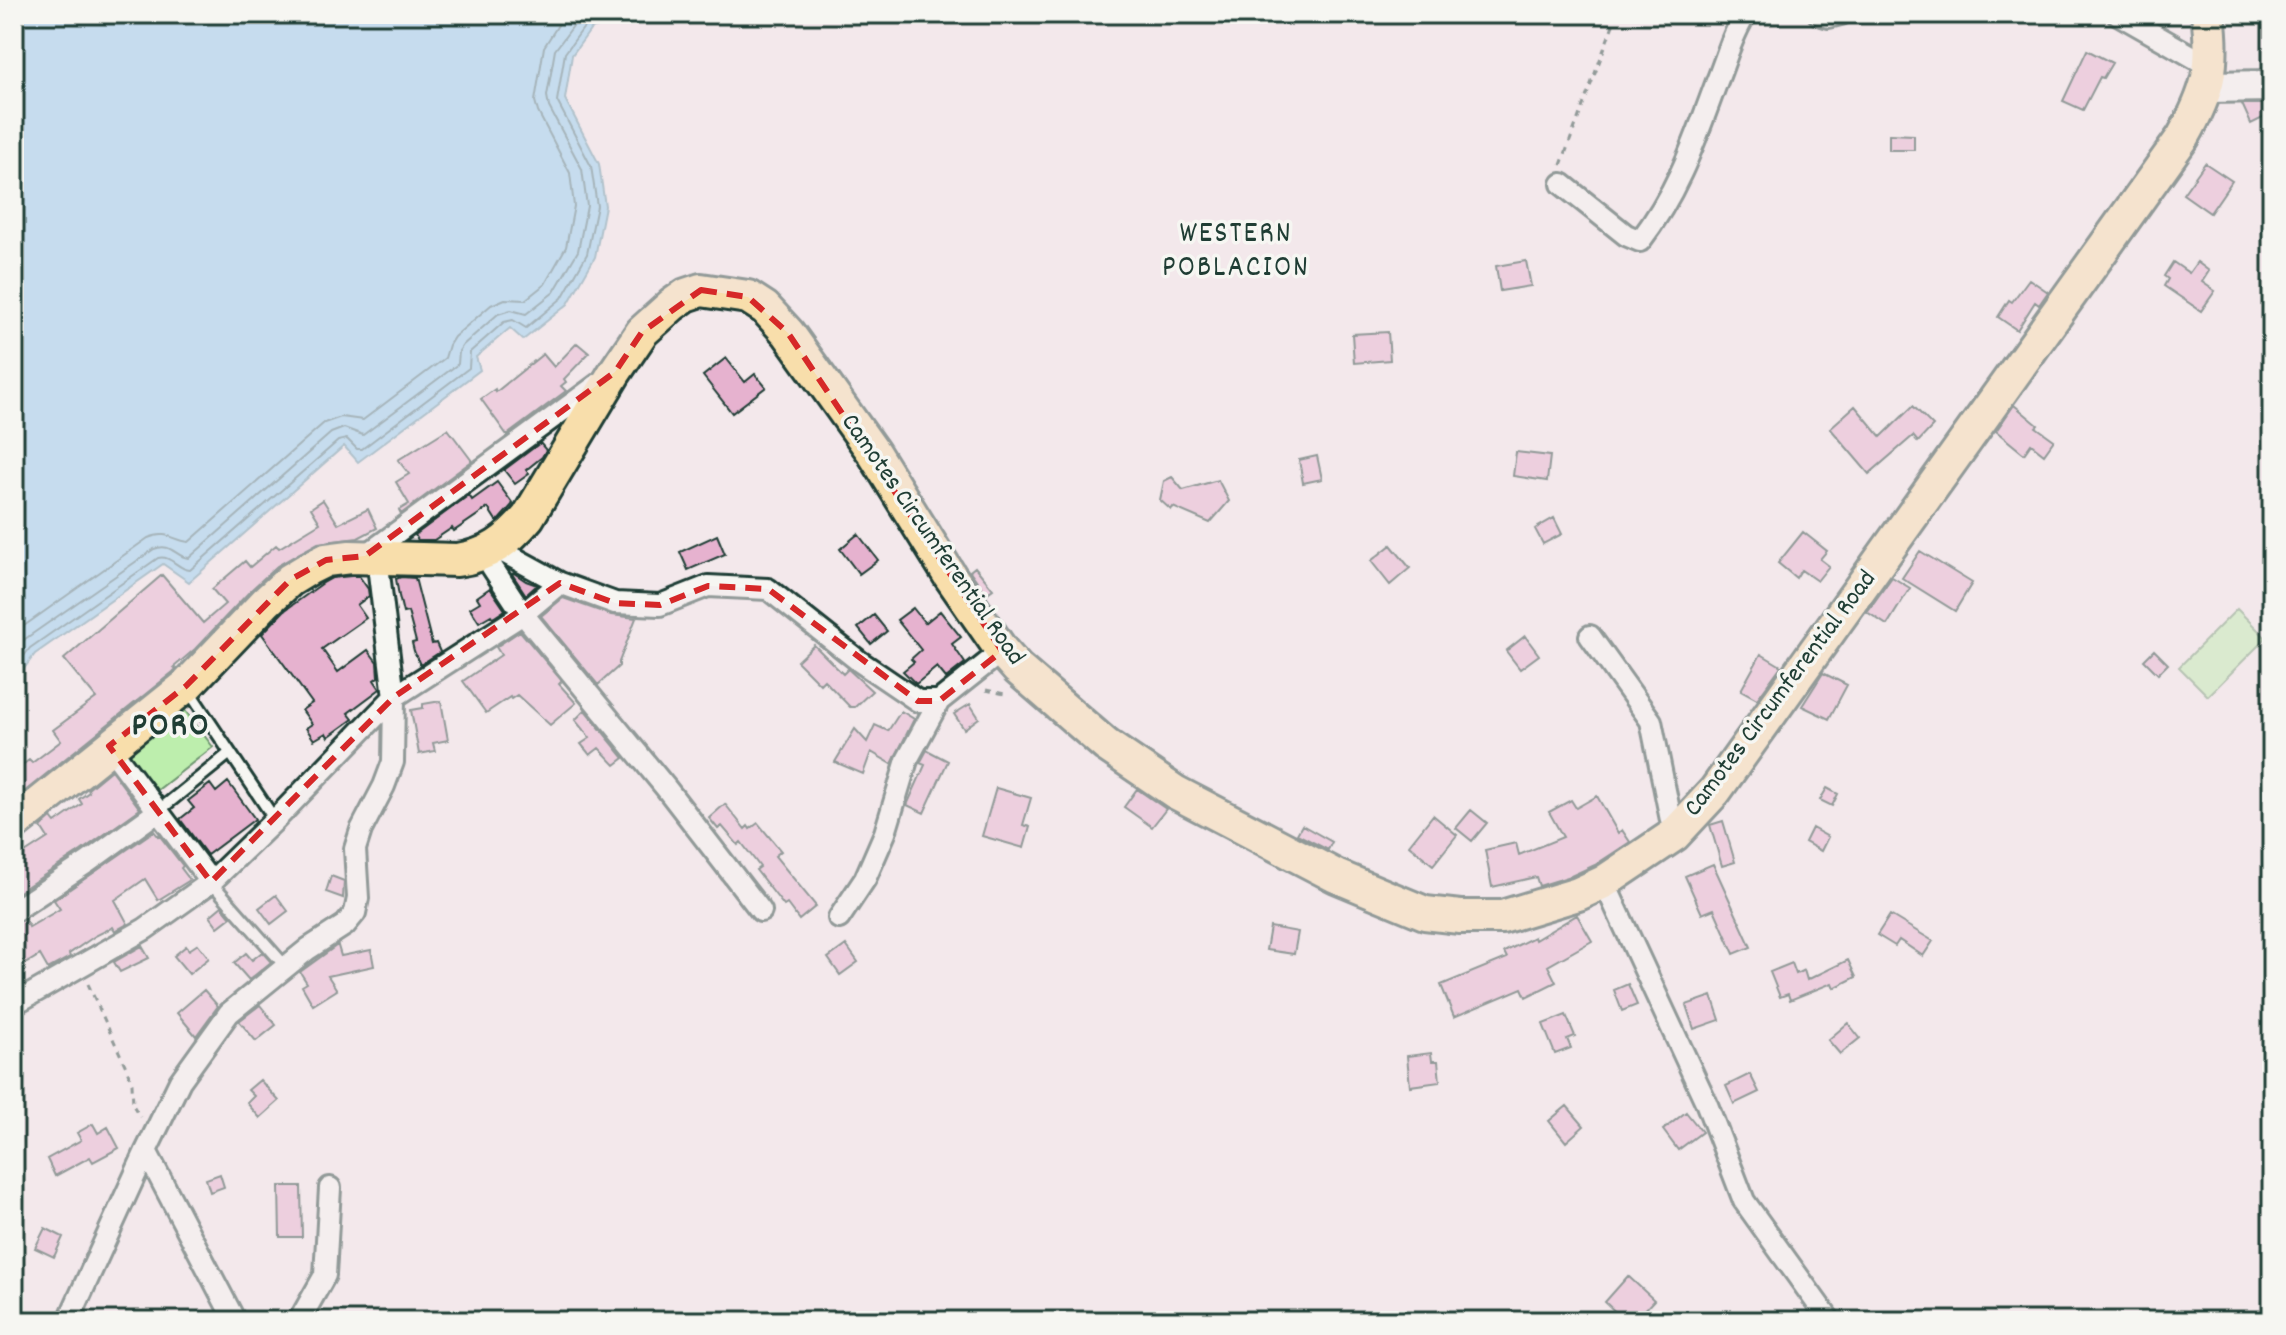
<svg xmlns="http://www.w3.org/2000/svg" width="2286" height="1335" font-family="Dekko,sans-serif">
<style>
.green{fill:#bdeead;stroke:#6e9670;stroke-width:2}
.water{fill:#90cff1;stroke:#6395a5;stroke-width:2}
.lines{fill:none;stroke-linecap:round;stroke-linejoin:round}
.shore{stroke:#4c7780;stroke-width:2}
.building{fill:#e6b2cf;stroke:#1f3d34;stroke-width:2}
.lane-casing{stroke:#1f3d34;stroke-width:16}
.street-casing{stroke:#1f3d34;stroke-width:26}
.secondary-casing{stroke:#1f3d34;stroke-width:36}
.primary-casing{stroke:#1f3d34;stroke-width:38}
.path{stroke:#1f3d34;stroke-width:3;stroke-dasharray:6 6;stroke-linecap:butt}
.lane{stroke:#f6f6f2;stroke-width:10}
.street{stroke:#f6f6f2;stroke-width:20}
.secondary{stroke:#f6f6f2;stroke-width:30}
.primary{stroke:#f8deab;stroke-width:32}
.marked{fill:none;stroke:#d62828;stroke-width:6;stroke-dasharray:16 10;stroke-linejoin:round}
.labels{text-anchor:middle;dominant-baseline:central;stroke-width:7;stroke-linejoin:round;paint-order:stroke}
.street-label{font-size:26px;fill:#1f3d34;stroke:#f6f6f2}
.quarter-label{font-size:30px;letter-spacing:2px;fill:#1f3d34;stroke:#f6f6f2}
.district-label{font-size:34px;font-weight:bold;letter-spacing:2px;fill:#1f3d34;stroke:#f6f6f2}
</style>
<rect width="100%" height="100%" fill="#f3e8eb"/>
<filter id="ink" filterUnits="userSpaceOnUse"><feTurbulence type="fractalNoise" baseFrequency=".0125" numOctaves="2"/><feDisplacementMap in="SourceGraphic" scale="16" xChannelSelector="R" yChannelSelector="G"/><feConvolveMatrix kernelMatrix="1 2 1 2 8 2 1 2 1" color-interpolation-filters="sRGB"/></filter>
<g filter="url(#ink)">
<path class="green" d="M2237,609L2266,638L2208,696L2179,667Z
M180,704L213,747L155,792L122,748Z"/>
<path class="water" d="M14,14H654L642,20L611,23L591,29L572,55L565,99L599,164L605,206L595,257L568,304L523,340L510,328L476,357L480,370L358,462L344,446L189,582L163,564L35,654L14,682Z"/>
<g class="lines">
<path class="shore" d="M14,633L148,538C168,530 172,540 189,542L324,423L341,417L363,420L445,358L449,345L454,337L491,305L505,299L525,300L545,284L566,247L574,206L570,173L538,112L535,101L544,47L565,14
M14,652L25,639L154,549C172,542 175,557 189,558L331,433L344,428L363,435L458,364L459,351L463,345L498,314L511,310L526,314L554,292L578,251L587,206L582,169L549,107L547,96L555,50L582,14
M14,669L30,648L158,558C172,555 178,570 190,570L338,441L347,439L357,449H362L469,368L470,352L504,322L513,320L526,328L562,298L587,254L597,206L591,166L557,101L565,53L587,23L608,15L620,14"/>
</g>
<path class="building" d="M2087,50L2112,63L2103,78L2100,77L2083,110L2063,101Z
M2242,104H2266L2271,114L2251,124Z
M1889,134L1914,135V150H1889Z
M2205,163L2232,181L2210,213L2183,194Z
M1526,261L1531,286L1500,291L1496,266Z
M2173,262L2189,273L2197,262L2209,271L2202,282L2215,291L2201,311L2164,286L2168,279L2164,276Z
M2029,279L2048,292L2039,305L2035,302L2017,330L1998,317L2009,300L2012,302Z
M1388,332L1390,360L1354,363L1352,334Z
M577,343L589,353L564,379L566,382L561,386L566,391L507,435L481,399L495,389L496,392L543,354L554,367Z
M726,358L745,382L755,374L766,387L732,413L703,376Z
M2014,405L2038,425L2036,427L2054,440L2044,454L2031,444L2024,454L1996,431Z
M1855,406L1881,437L1913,406L1933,426L1918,442L1913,436L1869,474L1830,428Z
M448,429L472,461L401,514L399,510L409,504L396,482L409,474L398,460Z
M540,443L546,450L542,457L526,470L529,474L515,484L504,470Z
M1516,452L1550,456L1547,481L1513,476Z
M1317,456L1322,479L1303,483L1299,460Z
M1172,477L1183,490L1218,480L1229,501L1210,523L1173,507L1171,510L1160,500L1164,481Z
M497,482L513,504L497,522L488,508L454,531L452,528L434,540H418L415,535L469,495L472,500Z
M323,500L338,524L368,509L377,528L358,538L318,543L277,566L252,589L195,649L174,667L176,669L173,672L14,800V771L29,760L32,763L61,741L53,730L96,698L64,659L162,575L203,623L225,604L212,589L245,561L250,567L276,545L279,548L320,523L311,508Z
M1554,518L1562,534L1543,544L1535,529Z
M1803,532L1827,551L1820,559L1829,566L1817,581L1801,570L1796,578L1778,563Z
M858,534L878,560L859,574L840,549Z
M717,535L725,554L688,570L680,552Z
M1391,545L1410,568L1390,585L1371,561Z
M1920,551L1972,583L1955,611L1902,578Z
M975,567L993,589L986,594L970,571Z
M514,573L526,581L537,585L526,595L512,574Z
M351,576H359L368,589L369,596L357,605L366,618L322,649L338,672L368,650L377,662L378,677L374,680L380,689L348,713L353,719L328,737L326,733L314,740L306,728L312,724L302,710L312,703L262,634L284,611L323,583L332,578Z
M401,577L415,578L432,644L436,643L440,652L420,665L414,651L412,643L416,642L408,612L403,613L399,596L396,579Z
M1892,577L1910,588L1887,625L1867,612Z
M490,588L505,610L493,618L491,615L479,622L470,608L480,602L477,597Z
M563,598L611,615L636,618L619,662V666L598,685L541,616Z
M913,608L925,623L940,611L961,637L952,644L965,663L946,678L937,667L916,684L903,671L914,662L911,659L921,650L897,620Z
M874,615L887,631L871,644L858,628Z
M520,631L562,681L559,684L576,703L550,725L517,695L511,699L510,697L486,713L463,681L501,655L496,647Z
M1525,636L1539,655L1520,669L1506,651Z
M814,645L843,674L848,669L872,691L855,707H850L824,680L820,684L797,661Z
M2154,650L2168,664L2158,674L2144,660Z
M1761,654L1781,666L1757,699L1741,690Z
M1823,673L1847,685L1829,719L1802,706Z
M441,701L448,740L433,743L435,751L419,754L411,710L423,708V704Z
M970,704L979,718L964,729L954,714Z
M585,710L624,758L615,765L599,748L590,755L581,744L590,738L575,720Z
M901,711L914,719L892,764L871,752L863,774L835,762L855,729L867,742L875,725L888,731Z
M927,750L948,761L924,813L907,805L925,765L920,763Z
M111,770L140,809L81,851L14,895V860L48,838L41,827L51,818L55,823L82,804L79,799L89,792L88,789Z
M228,782L255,819L207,855L180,819L194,808L188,801L210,784L216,792Z
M996,788L1031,798L1023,825L1030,827L1024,848L982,836Z
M1827,788L1838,794L1832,806L1820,800Z
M1137,789L1166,809L1152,827L1124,807Z
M1597,796L1618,833L1622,830L1630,842L1595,865L1571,876L1539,886L1536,877L1492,887L1485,850L1516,843L1519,855L1563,837L1549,812L1571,800L1576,808Z
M725,804L745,829L748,826L750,829L758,823L781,851L775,856L816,906L799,920L787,904L784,906L756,870L760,867L741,842L738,845L722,826L718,829L709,818Z
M1471,810L1487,823L1472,841L1456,828Z
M1433,815L1457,835L1433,865L1409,845Z
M1723,821L1735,862L1722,866L1710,825Z
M1302,825L1332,842L1328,850L1297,834Z
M1812,828L1828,837L1821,851L1805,842Z
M154,831L158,836L159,835L183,866L181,868L190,880L158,900L145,879L115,900L128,924L115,931L113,927L95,936L69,954L70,957L48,969L40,955L25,964L21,957L14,961V924L25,919L29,927L60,909L54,900Z
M1713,864L1751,947L1734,954L1714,909L1702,914L1685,876Z
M331,876L344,881L343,898L326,892Z
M276,895L288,911L271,924L259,908Z
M222,906L231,917L218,927L210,916Z
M1577,915L1592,941L1548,966L1556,982L1526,997L1522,988L1454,1017L1441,985L1507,958L1504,952L1534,937L1535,940Z
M1890,915L1933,941L1923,956L1899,940L1895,946L1877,935Z
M1270,927L1298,932L1294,954L1266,950Z
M198,944L209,958L189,974L174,956L186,946L189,950Z
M846,945L858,962L840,975L828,958Z
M142,946L149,958L120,972L114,962Z
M336,946H338L341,956L371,950L374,966L328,976L337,990L313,1005L302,986L307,983L300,972Z
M262,952L271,962L249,980L234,963L246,953L252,960Z
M1848,960L1856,977L1834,988L1832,983L1790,1000L1788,994L1780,997L1770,972L1792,963L1796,974L1804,970L1807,980Z
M1628,984L1637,1005L1622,1011L1614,990Z
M204,990L218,1006L196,1036L177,1013Z
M1712,996L1720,1020L1694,1029L1686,1005Z
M260,1005L276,1025L256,1041L239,1021Z
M1566,1015L1575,1036L1567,1039L1571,1048L1555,1054L1543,1024Z
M1848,1023L1860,1038L1840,1054L1828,1040Z
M1431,1053L1432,1061H1438L1440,1082L1410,1086L1407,1056Z
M1750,1074L1759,1092L1734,1104L1726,1086Z
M260,1080L279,1101L260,1118L247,1103L254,1096L248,1090Z
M1567,1106L1584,1126L1566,1142L1549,1121Z
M1686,1112L1702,1132L1678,1150L1663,1130Z
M93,1124L98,1133L108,1127L119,1148L93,1162L90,1157L55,1176L47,1159L81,1140L77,1133Z
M220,1174L224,1187L210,1192L206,1179Z
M279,1186H301L302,1237H280Z
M45,1228L63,1237L54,1257L35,1248Z
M1628,1276L1654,1300L1643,1312L1654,1321H1625L1605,1302Z"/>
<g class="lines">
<g class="lane-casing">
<path id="lane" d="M187,688L275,820
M157,812L230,753
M211,882L286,967"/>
</g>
<g class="street-casing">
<path id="street" d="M1819,14L1829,17L1841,14
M2118,14L2211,67
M1562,184L1626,235L1640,241C1679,190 1695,140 1717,81C1726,59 1733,32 1746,14
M496,548L560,583
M365,556L604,380
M1590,636L1651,721L1674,835
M109,746L211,882
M1604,882L1706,1102L1744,1201L1830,1321
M14,911L88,862L157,812
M761,911L666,788L523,614L560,583L615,603L660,605L708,586L768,589L859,661L918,701H939L1002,651
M839,918L865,879L885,833L907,760L939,701
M14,1004L145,929L211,882L275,820L394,697L523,614L492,567L489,551
M146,1151L180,1081L229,1013L308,949L345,925L355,913L358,898L355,849L361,830L384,786L393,762L394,697L377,557
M72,1321V1313L146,1151L235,1321
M299,1321L325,1275L330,1188"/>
</g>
<g class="secondary-casing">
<path id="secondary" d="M2207,87L2272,86"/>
</g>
<g class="primary-casing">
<path id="primary" d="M14,824L186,686L266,602L290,580L308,569L326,560L350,557L457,560C488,556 508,541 528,517L615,372L642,332L672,305L686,295L701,290L748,297L765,308L788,333L873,452L950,576L1002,651L1018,669L1106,745L1175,792L1336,876L1425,913L1460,917H1502L1578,894L1604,882L1674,835L1715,791L2183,137C2209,91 2215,67 2208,14"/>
</g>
<path class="path" d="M1561,165L1617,14
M986,690L1009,695
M88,984L126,1067L132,1083L133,1105L140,1117"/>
<use href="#lane" class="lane"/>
<use href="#street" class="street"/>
<use href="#secondary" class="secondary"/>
<use href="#primary" class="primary"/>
</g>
</g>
<path d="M0 0H2286V1335H0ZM701,290L748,297L788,333L1002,651L939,701H918L768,589L708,586L660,605L615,603L560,583L394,697L211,882L109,746L186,686L290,580L326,560L365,556L615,372L642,332Z" fill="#f3e8eb" fill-opacity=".55" fill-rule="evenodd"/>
<path class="marked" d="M701,290L748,297L788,333L1002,651L939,701H918L768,589L708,586L660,605L615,603L560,583L394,697L211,882L109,746L186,686L290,580L326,560L365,556L615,372L642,332Z"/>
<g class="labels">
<g class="street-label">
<text transform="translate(932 540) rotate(55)">Camotes Circumferential Road</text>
<text transform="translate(1781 694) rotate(-53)">Camotes Circumferential Road</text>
</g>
<g class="quarter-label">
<text x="1236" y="235">WESTERN<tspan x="1236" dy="34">POBLACION</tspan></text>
</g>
<g class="district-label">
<text x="171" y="727">PORO</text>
</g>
</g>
<rect width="2286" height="1335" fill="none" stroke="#f6f6f2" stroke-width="48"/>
<rect x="24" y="24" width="2238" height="1287" fill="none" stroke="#1f3d34" stroke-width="3" filter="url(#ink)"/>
</svg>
